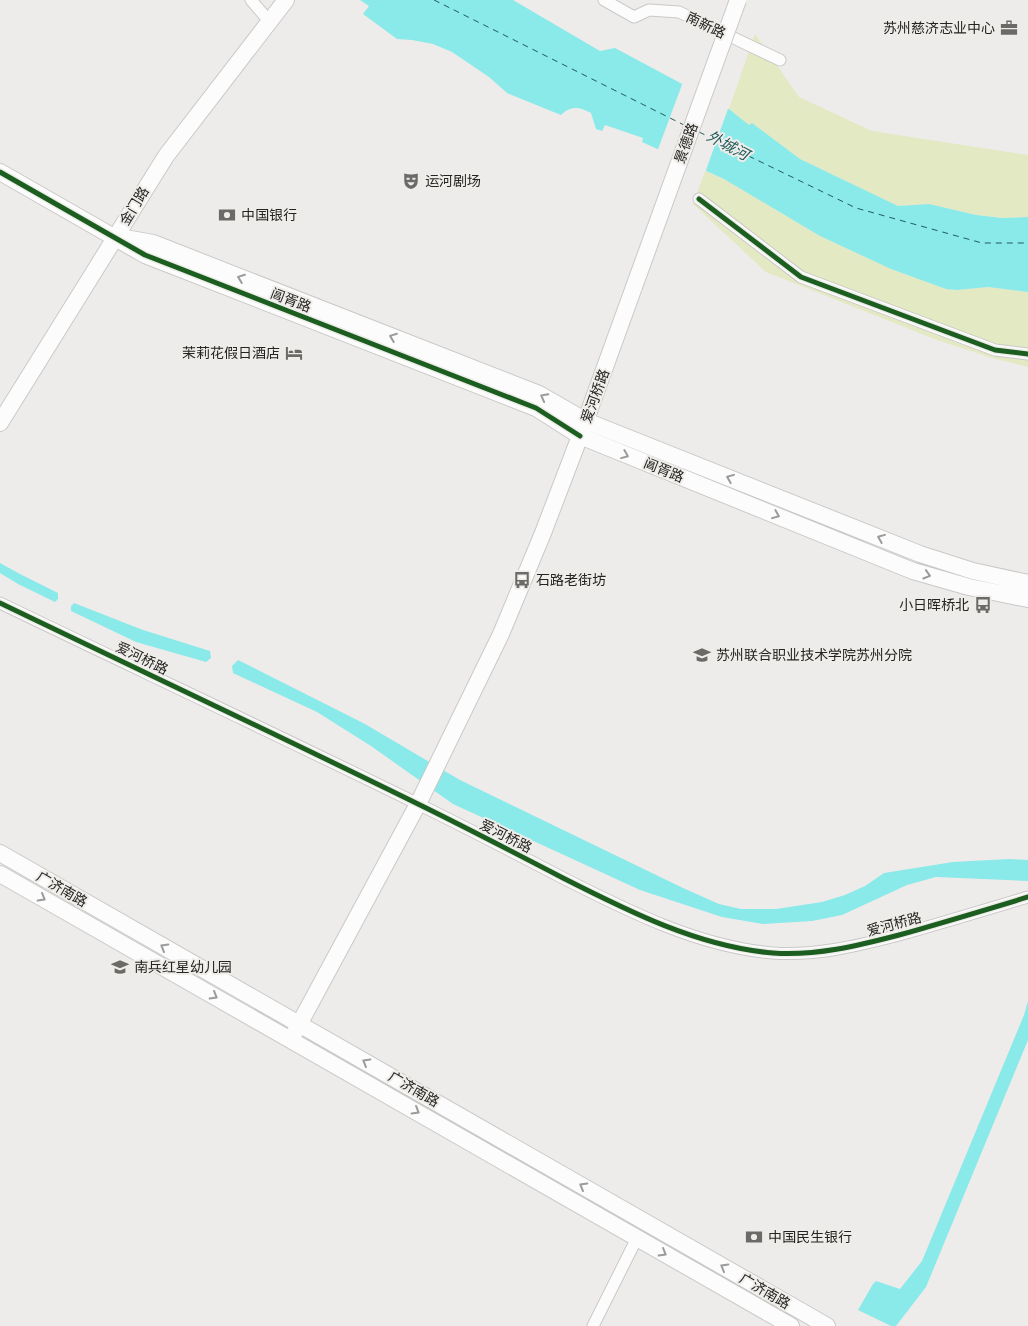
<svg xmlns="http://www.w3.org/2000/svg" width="1028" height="1326" font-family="Helvetica,'Noto Sans SC',sans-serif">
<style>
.green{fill:#e3e9c2}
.water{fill:#8ae9e9}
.pier{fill:#eeecea}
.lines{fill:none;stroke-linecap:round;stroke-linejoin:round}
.ferry{stroke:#225b5c;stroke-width:1;stroke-dasharray:6 5;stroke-linecap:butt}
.street-casing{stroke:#cac9c8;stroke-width:13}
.secondary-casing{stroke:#cac9c8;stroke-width:18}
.street{stroke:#fcfcfc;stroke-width:11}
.secondary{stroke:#fcfcfc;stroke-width:16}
.secondary-bridge-casing{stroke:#cac9c8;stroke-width:18;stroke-linecap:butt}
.secondary-bridge{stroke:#fcfcfc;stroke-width:16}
.cycleway-casing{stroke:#efede9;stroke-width:8}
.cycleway{stroke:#1b5e20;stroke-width:5}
.oneway{stroke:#9b9b9a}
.labels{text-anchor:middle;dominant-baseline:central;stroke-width:4;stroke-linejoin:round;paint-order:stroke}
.street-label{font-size:14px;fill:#252423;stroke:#efede9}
.poi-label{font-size:14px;fill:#252423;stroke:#efede9;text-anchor:start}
.water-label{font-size:15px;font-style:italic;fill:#225b5c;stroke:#efede9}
</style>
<rect width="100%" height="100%" fill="#eeecea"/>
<path class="green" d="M755,34L799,97L872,131L1028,155V217L1002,218L976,215L929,204L898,206L800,159L752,123L749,125L729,109Z
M705,171L724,179L820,236L891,269L946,289L957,290L988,287L1028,292V367L992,358L937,340L766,272L693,204Z"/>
<path class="water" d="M360,0H513L600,51L615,48L729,109L749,125L752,123L800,159L898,206L929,204L976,215L1002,218L1028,217V292L988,287L957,290L946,289L891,269L820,236L724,179L642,142L643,138L605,125L602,131L596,129L591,113C580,107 571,105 561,115L507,93L489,77L452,52L433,44L412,40L397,39L363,14L369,6Z
M0,563L20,574L58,593V599L55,602L18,584L0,573Z
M74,603L143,630L210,651L211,658L206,662L136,642L71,611V606Z
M238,660L365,724L460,780L683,888L719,904L741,909H776L822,902L845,895L865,886L884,873L953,862L1009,859L1028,860V881L936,877L907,885L842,915L812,921L763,924L722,917L640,890L453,804L371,746L317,712L233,673L232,666Z
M1028,1001V1040L926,1287L896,1326H891L858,1310L873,1284L876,1281L900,1289L922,1261L1024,1015Z"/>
<path class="pier" d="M683,82L729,106L705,173L657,152Z"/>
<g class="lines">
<path class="ferry" d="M434,0L684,125
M699,132L856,208L982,243H1028"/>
<g class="street-casing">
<path id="street" d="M251,0L269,21
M604,0L634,17L649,10L679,12L780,60
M699,199L801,277L995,350L1028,354
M0,603C139,670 280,736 418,804C467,828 515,853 563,878C628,911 699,947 773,953C816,956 857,946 899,935C942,923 985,910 1028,897
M593,1326L637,1238"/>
</g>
<g class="secondary-casing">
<path id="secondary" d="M0,172L145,255L536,408L580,436L913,571L969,587L1028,599
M125,238L153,243L539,394L586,421L920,554L973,571L1028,583
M0,423L166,156L286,0
M0,853L827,1326
M0,874L791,1326
M295,1032L418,804L501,634L543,533L580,436L634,287"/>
</g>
<use href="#street" class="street"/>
<use href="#secondary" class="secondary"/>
<g class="secondary-bridge-casing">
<path id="secondary-bridge" d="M634,287L738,0"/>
</g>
<use href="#secondary-bridge" class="secondary-bridge"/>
<g class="cycleway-casing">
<path id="cycleway" d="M0,172L145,255L536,408L580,436
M699,199L801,277L995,350L1028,354
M0,603C139,670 280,736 418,804C467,828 515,853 563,878C628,911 699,947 773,953C816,956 857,946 899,935C942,923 985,910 1028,897"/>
</g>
<use href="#cycleway" class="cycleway"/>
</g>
<defs><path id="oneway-chevron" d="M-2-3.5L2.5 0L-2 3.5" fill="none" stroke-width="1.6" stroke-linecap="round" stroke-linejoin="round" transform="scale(1.25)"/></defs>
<g class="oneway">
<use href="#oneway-chevron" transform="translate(241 278) rotate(-159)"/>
<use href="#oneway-chevron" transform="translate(393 337) rotate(-159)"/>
<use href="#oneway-chevron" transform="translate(544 397) rotate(-152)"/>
<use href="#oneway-chevron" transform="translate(625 455) rotate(22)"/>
<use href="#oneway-chevron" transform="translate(730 478) rotate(-158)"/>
<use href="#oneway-chevron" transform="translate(776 515) rotate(22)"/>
<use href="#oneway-chevron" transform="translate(881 538) rotate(-158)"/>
<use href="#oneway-chevron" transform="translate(927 575) rotate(17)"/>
<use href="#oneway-chevron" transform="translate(42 898) rotate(30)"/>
<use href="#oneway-chevron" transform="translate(164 947) rotate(-150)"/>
<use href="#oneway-chevron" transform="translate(214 996) rotate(30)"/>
<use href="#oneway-chevron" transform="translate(366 1062) rotate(-150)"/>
<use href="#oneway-chevron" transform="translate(416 1111) rotate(30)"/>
<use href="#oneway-chevron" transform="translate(583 1186) rotate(-150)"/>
<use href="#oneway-chevron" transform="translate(663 1253) rotate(30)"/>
<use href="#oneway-chevron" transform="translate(724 1267) rotate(-150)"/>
</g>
<defs>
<g id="office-bare" transform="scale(1.35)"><path d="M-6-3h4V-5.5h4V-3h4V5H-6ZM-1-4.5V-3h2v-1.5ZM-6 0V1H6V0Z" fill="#6b6a69" stroke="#efede9" stroke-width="2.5" paint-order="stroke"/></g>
<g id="theatre-bare" transform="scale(1.35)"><path d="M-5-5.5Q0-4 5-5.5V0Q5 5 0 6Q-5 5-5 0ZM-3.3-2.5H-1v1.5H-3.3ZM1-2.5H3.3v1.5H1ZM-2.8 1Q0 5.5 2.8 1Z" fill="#6b6a69" stroke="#efede9" stroke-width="2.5" paint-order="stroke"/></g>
<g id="bank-bare" transform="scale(1.35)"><path d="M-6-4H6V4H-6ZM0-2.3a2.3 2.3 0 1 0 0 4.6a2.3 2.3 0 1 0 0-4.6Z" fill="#6b6a69" stroke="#efede9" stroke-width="2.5" paint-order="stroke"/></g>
<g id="hotel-bare" transform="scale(1.35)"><path d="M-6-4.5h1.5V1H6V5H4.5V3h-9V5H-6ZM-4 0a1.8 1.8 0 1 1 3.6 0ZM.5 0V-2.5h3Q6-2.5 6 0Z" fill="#6b6a69" stroke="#efede9" stroke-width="2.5" paint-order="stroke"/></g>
<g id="bus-bare" transform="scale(1.35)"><path d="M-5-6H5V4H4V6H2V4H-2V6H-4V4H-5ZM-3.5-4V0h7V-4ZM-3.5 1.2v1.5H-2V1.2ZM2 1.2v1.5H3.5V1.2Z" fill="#6b6a69" stroke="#efede9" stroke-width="2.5" paint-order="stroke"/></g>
<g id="university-bare" transform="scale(1.35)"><path d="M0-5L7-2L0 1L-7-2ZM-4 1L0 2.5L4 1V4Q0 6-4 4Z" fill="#6b6a69" stroke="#efede9" stroke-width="2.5" paint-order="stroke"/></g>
<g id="school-bare" transform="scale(1.35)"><path d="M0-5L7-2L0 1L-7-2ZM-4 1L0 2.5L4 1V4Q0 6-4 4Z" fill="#6b6a69" stroke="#efede9" stroke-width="2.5" paint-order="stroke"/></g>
</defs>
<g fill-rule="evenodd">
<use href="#office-bare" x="1009" y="28"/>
<use href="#theatre-bare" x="411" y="181"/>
<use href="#bank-bare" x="227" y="215"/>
<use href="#hotel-bare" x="294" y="353"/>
<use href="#bus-bare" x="522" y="580"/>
<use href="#bus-bare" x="983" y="605"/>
<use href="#university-bare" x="702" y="655"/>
<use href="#school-bare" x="120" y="967"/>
<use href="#bank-bare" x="754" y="1237"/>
</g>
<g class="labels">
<g class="street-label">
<text transform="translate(706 25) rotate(26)">南新路</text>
<text transform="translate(686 143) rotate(-70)">景德路</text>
<text transform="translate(134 206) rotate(-59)">金门路</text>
<text transform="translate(291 300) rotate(21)">阊胥路</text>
<text transform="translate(595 396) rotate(-70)">爱河桥路</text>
<text transform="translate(664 470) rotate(22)">阊胥路</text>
<text transform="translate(142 658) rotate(26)">爱河桥路</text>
<text transform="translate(506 836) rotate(27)">爱河桥路</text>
<text transform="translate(62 889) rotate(30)">广济南路</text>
<text transform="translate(894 924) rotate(-15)">爱河桥路</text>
<text transform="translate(414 1089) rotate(30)">广济南路</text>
<text transform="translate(765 1291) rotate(30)">广济南路</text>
</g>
<g class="poi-label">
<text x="995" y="28" text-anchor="end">苏州慈济志业中心</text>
<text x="425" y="181">运河剧场</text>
<text x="241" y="215">中国银行</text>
<text x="280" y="353" text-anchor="end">茉莉花假日酒店</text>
<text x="536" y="580">石路老街坊</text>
<text x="969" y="605" text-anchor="end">小日晖桥北</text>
<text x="716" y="655">苏州联合职业技术学院苏州分院</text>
<text x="134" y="967">南兵红星幼儿园</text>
<text x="768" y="1237">中国民生银行</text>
</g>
<g class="water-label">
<text transform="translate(728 145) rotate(28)">外城河</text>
</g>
</g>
</svg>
